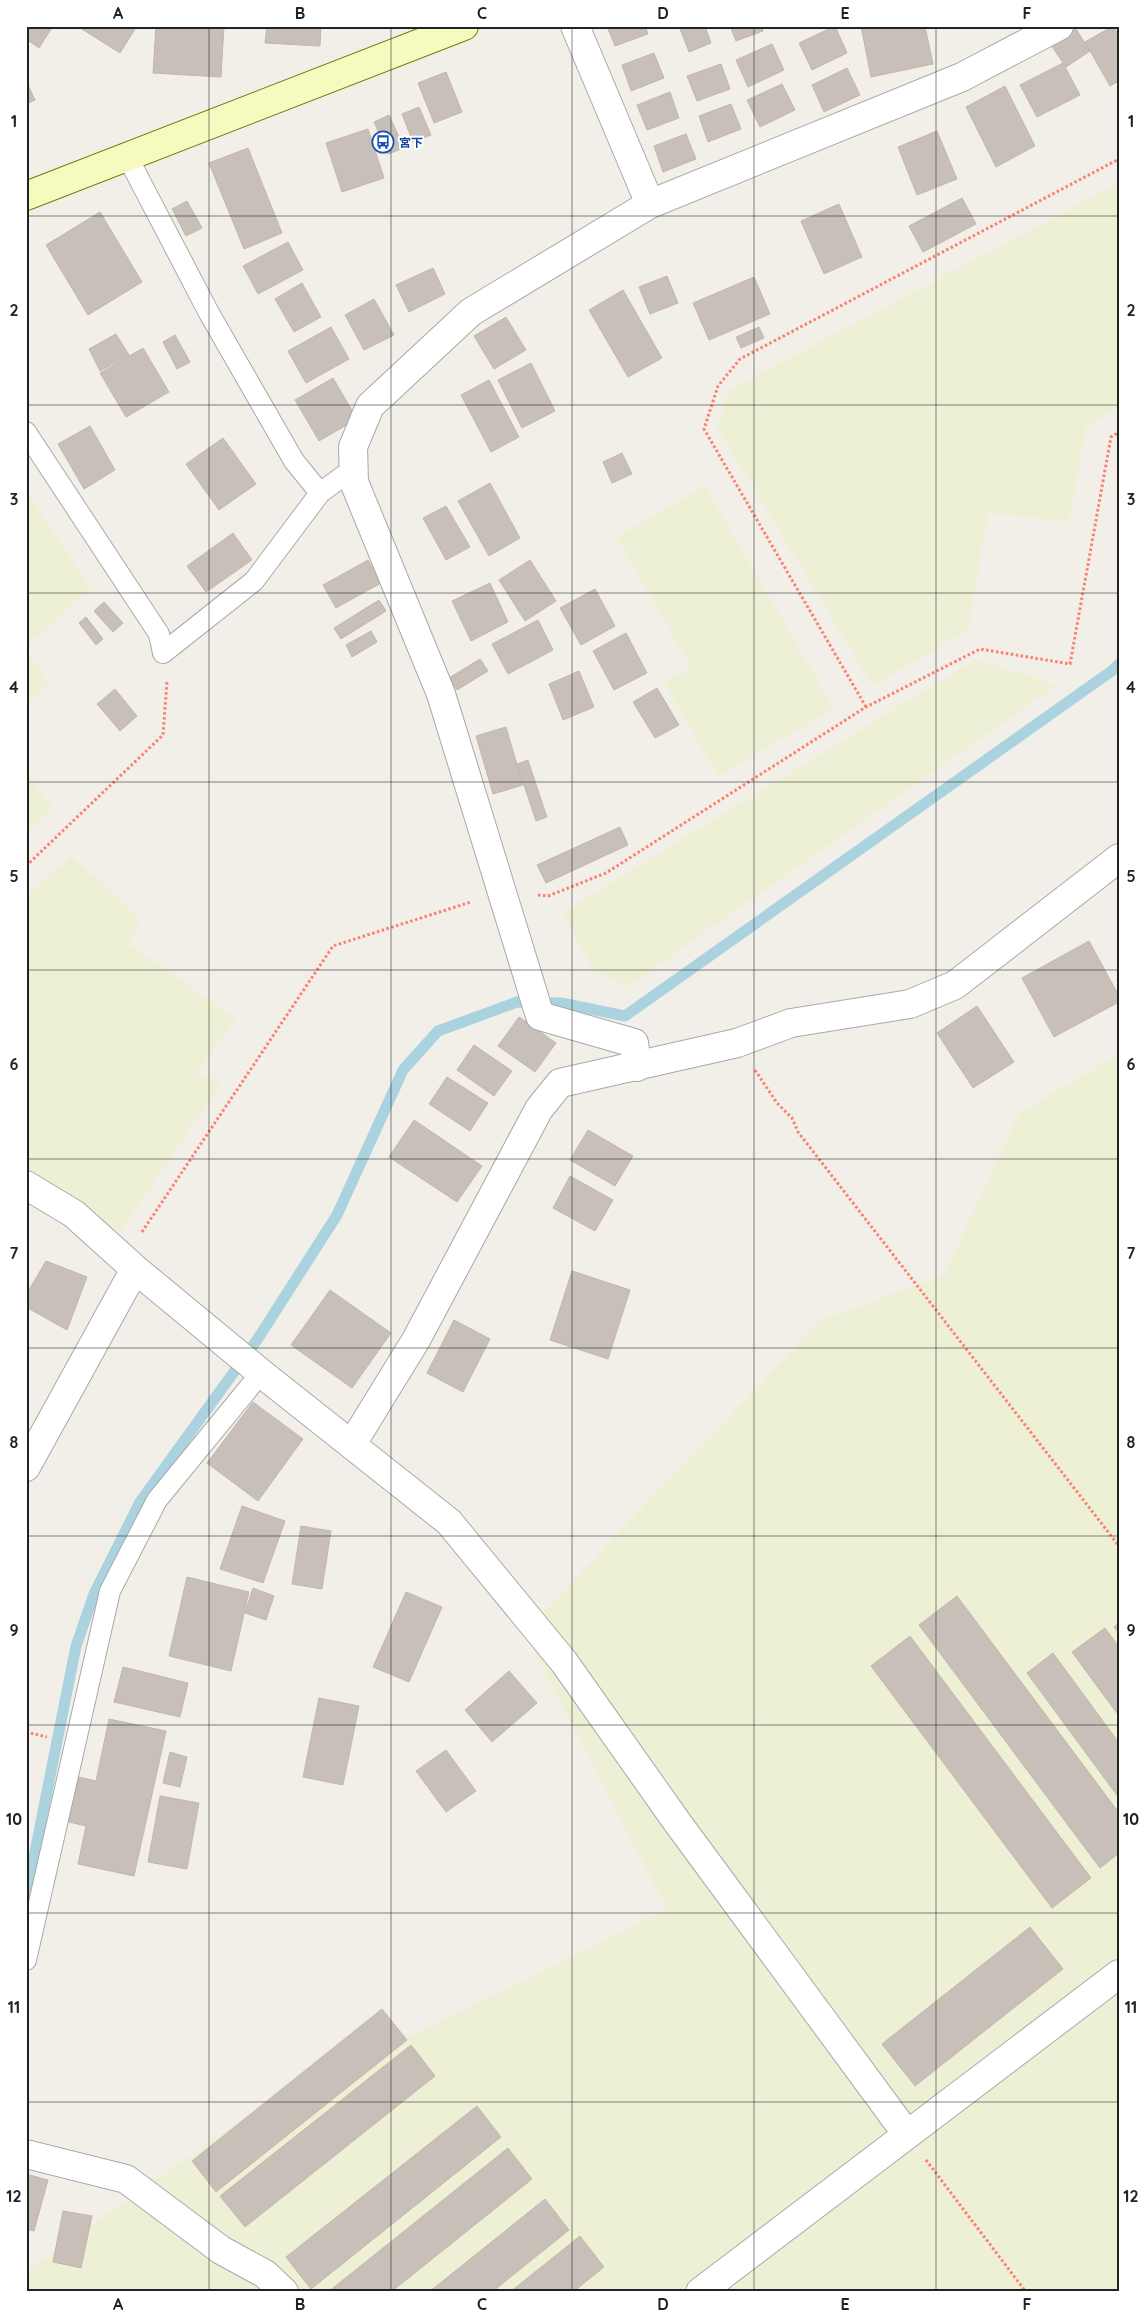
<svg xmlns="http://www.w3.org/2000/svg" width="1145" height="2318" font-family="Quicksand,'Noto Sans JP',sans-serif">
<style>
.farmland{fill:#eef0d5}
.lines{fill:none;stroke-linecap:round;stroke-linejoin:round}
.stream{stroke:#aad3df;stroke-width:11}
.building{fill:#c7bfb8;stroke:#c4b6ab}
.lane-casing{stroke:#a9a9a9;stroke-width:22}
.street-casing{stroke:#a9a9a9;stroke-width:30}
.secondary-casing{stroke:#707d05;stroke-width:30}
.path{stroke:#fa8072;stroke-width:3;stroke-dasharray:2.5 2.5;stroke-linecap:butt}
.lane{stroke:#fff;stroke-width:20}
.street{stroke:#fff;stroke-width:28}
.secondary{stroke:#f7fabf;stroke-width:28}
.grid{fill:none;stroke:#222;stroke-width:1;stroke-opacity:0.55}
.labels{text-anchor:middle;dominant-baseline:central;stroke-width:4;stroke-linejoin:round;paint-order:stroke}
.transit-label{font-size:12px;font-weight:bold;fill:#164399;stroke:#fff;text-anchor:start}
.neatline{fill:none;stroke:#222;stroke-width:2}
.grid-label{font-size:16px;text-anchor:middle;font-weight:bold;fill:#222}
</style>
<rect width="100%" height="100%" fill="#f2efe9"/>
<path class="farmland" d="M1119,183V407L1086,427L1069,522L988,513L968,630L873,686L717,428L729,390Z
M705,486L834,709L718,776L664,683L691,666L616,537Z
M26,490L91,589L26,646Z
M26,650L49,683L26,705Z
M976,659L1057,685L627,987L594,972L563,912Z
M26,774L53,807L26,832Z
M72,856L140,919L130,945L236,1018L196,1074L222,1082L120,1233L26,1174V897Z
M1119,1054V2292H26V2272L237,2122L667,1909L524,1632L821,1320L944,1275L1019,1113Z"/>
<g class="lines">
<path class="stream" d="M26,1897L76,1646L94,1594L140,1502L257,1340L337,1215L403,1070L438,1031L517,1002L561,1003L625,1016L1113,670L1119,664"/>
</g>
<path class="building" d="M26,26H53L39,48L26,39Z
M77,26H137L120,53Z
M156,26H224L221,77L153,73Z
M267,26H321L320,46L265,43Z
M607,26H645L648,34L615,46Z
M679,26H705L711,43L689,52Z
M730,26H762L763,31L736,41Z
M835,26L847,53L812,70L799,43Z
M861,26H925L933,64L871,77Z
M1113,26L1119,36V81L1110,86L1085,42Z
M1076,29L1090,51L1066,67L1051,45Z
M772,44L784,70L748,87L736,60Z
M654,53L664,78L631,91L622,65Z
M1063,63L1080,95L1037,117L1020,85Z
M721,64L730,89L697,101L687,76Z
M847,68L860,95L824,112L812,85Z
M446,72L462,112L434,123L418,83Z
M27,83L35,100L26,104V84Z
M782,84L795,110L760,127L747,100Z
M1005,86L1035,146L996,167L966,107Z
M670,92L679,118L647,130L637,105Z
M731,104L741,129L708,142L699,116Z
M419,107L431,135L413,142L402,114Z
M389,115L404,148L388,154L374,122Z
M368,129L384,178L342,192L326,143Z
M937,131L957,179L917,195L898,147Z
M686,134L696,159L663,172L654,146Z
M248,148L282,233L244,249L209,163Z
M962,198L976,224L923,252L909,226Z
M187,201L202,228L186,236L172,209Z
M839,204L862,257L824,274L801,221Z
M100,212L142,282L88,315L46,245Z
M288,242L303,270L258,294L243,266Z
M433,268L445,294L409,312L396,285Z
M667,276L678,303L650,314L639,287Z
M754,277L770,314L709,340L693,303Z
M302,283L321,317L294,332L275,299Z
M623,290L662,358L628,377L589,310Z
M374,299L394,335L364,350L345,315Z
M506,317L526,350L494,369L474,336Z
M331,327L349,359L306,383L288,351Z
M759,327L764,338L741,348L736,337Z
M116,334L129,355L100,371L89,349Z
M175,335L190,362L177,369L163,342Z
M143,348L169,392L126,417L100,373Z
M531,363L555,411L522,428L498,380Z
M333,378L357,419L319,441L295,400Z
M489,380L519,437L491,452L461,395Z
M90,426L115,470L84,489L58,444Z
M223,438L256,484L219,510L186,464Z
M622,453L632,474L612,483L603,462Z
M490,483L520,538L489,556L458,501Z
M446,506L470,547L446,560L423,518Z
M233,533L252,560L206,592L187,566Z
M368,560L381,583L336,608L323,585Z
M530,560L556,601L525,621L499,580Z
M490,583L508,622L471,641L452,601Z
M595,589L615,626L581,645L560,608Z
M379,600L386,611L341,639L334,628Z
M104,602L123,623L113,632L94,611Z
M86,617L103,639L96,645L79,623Z
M538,620L553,650L508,674L492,644Z
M371,631L377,642L352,657L346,645Z
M626,633L647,673L614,690L593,651Z
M480,659L488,671L457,690L449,678Z
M579,671L594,707L563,720L549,684Z
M657,688L679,725L655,738L633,702Z
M115,689L137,716L120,731L97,704Z
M506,727L523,785L493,794L476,736Z
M528,760L547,817L536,821L517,764Z
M620,827L628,845L546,883L537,865Z
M1089,941L1119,996V1002L1054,1037L1022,978Z
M977,1006L1014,1062L973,1088L937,1033Z
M519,1017L556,1043L535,1072L498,1046Z
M474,1045L512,1071L494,1096L457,1070Z
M447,1077L488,1103L470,1131L429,1104Z
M414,1120L482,1166L457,1202L389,1157Z
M588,1130L633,1156L615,1186L570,1160Z
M570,1176L613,1200L595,1231L553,1208Z
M46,1261L87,1277L67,1330L26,1307V1295Z
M572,1271L630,1290L608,1359L550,1340Z
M330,1290L391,1333L352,1388L291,1345Z
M454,1320L490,1339L463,1392L427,1373Z
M253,1402L303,1439L258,1501L207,1463Z
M242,1506L285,1521L263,1583L220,1569Z
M301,1526L331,1531L322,1589L292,1584Z
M187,1577L249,1592L231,1671L169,1656Z
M253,1588L274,1596L266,1620L245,1613Z
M406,1592L442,1607L409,1682L373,1667Z
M957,1596L1119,1813V1853L1100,1868L919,1625Z
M1119,1623V1633L1114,1627Z
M1105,1628L1119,1647V1716L1072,1652Z
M910,1636L1091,1878L1052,1908L871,1666Z
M1053,1653L1119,1743V1798L1027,1673Z
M123,1667L188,1683L180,1717L114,1702Z
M509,1671L537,1703L492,1742L465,1710Z
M319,1698L359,1706L343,1785L303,1777Z
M109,1719L166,1731L134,1876L78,1864L86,1826L69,1822L79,1777L96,1781Z
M446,1750L476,1791L446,1812L416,1771Z
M170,1752L187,1757L180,1787L163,1783Z
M160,1796L199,1803L187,1869L148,1862Z
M1030,1927L1063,1969L915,2086L882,2044Z
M382,2009L407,2040L216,2192L192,2161Z
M411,2045L435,2076L245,2227L220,2196Z
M477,2106L501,2137L311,2289L286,2257Z
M508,2148L532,2179L391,2292H328Z
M26,2174L48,2180L34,2231L26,2229Z
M545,2199L569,2230L492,2292H429Z
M63,2211L92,2216L81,2268L53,2262Z
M580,2236L604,2267L573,2292H510Z"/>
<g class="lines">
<g class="lane-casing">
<path id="lane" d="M26,432L159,634L163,653L254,581L320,493L294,461L209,313L128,158
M320,493L354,468
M26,1960L110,1591L157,1500L261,1373"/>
</g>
<g class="street-casing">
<path id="street" d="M575,26L650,204
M637,1067L634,1043L540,1016L441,694L354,482L353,447L370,406L471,312L650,204L962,77L1059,26
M26,1185L74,1214L135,1269L261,1373L449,1522L564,1662L677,1822L906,2133
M352,1444L416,1340L539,1109L560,1083L737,1043L791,1023L910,1004L955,985L1119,858
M26,1467L135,1269
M26,2154L126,2179L221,2250L265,2274L284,2292
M700,2292L1119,1974"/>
</g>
<g class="secondary-casing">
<path id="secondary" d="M26,196L464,26"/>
</g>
<path class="path" d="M866,707L704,429L718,386L740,359L1119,159
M26,866L163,735L167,681
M538,895L548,896L606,873L866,707L980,649L1070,664L1111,437L1119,432
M755,1070L777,1103L792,1118L798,1132L1119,1546
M142,1232L333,946L471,902
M26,1732L47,1737
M926,2160L1026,2292"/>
<use href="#lane" class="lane"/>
<use href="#street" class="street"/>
<use href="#secondary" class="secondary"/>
</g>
<path class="grid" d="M209,26V2292M391,26V2292M572,26V2292M754,26V2292M936,26V2292M26,216H1119M26,405H1119M26,593H1119M26,782H1119M26,970H1119M26,1159H1119M26,1348H1119M26,1536H1119M26,1725H1119M26,1913H1119M26,2102H1119"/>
<defs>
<g id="bus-ring" transform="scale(1.125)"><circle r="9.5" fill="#fff" stroke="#1a4fb4" stroke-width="1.5"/><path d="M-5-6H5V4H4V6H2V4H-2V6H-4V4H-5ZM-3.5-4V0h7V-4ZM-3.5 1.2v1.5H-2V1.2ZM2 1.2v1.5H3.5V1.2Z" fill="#1a4fb4"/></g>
</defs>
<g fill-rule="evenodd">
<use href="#bus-ring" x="383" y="142"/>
</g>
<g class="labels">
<g class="transit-label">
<text x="399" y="142">宮下</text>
</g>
</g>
<rect width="1145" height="2318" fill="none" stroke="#ffffff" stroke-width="55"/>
<rect x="28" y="28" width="1090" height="2262" class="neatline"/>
<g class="grid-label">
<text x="118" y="19">A</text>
<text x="300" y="19">B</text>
<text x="482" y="19">C</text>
<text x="663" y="19">D</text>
<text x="845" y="19">E</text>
<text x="1027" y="19">F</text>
<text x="14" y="127">1</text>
<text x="1131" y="127">1</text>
<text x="14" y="316">2</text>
<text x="1131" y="316">2</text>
<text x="14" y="505">3</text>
<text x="1131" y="505">3</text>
<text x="14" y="693">4</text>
<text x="1131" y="693">4</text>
<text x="14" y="882">5</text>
<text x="1131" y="882">5</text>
<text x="14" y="1070">6</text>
<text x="1131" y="1070">6</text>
<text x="14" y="1259">7</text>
<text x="1131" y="1259">7</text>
<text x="14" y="1448">8</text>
<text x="1131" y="1448">8</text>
<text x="14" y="1636">9</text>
<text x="1131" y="1636">9</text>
<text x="14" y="1825">10</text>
<text x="1131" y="1825">10</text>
<text x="14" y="2013">11</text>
<text x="1131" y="2013">11</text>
<text x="14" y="2202">12</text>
<text x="1131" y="2202">12</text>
<text x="118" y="2310">A</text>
<text x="300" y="2310">B</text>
<text x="482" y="2310">C</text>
<text x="663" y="2310">D</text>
<text x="845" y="2310">E</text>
<text x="1027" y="2310">F</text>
</g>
</svg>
